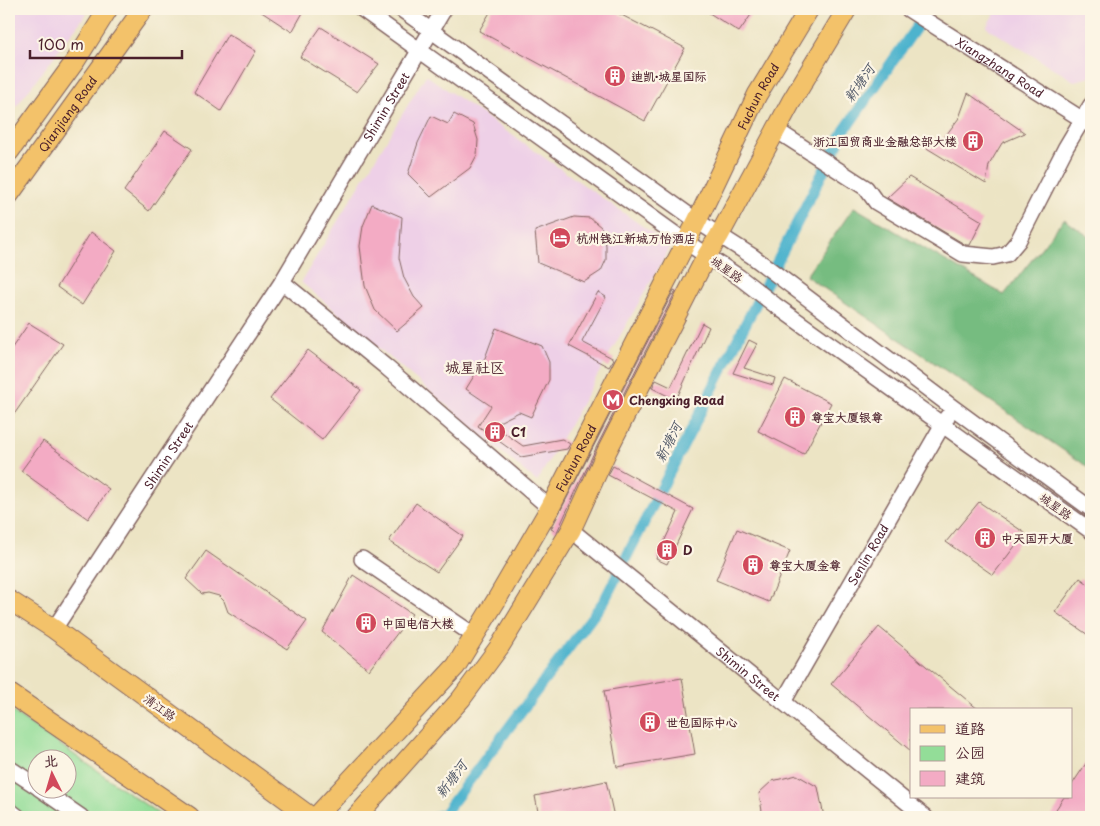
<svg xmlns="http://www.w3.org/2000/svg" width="1100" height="826" font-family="'Playpen Sans','LXGW WenKai TC',sans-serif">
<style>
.built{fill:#eed0e7}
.green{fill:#93dd98;stroke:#6e7e62;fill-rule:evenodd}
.forest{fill:#76bc80;stroke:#606e56}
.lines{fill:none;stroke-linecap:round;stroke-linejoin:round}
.canal{stroke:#4eb3cd;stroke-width:11}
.building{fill:#f3abc4}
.minor-casing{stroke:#836461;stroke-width:18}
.major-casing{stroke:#836461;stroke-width:21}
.minor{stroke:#fff;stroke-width:15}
.major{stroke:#f3c26a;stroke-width:19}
.labels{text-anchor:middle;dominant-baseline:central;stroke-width:4.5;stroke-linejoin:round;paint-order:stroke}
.street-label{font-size:12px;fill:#4a1f2b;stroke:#fcf5e5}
.poi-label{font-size:12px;font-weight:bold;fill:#4a1f2b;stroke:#fcf5e5;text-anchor:start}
.water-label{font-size:14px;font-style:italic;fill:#4b5364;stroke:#fcf5e5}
.quarter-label{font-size:15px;fill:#4a1f2b;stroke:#fcf5e5}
</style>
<rect width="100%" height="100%" fill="#fcf5e5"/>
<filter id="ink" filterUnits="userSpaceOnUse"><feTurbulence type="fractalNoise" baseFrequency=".02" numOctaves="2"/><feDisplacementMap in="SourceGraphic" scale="10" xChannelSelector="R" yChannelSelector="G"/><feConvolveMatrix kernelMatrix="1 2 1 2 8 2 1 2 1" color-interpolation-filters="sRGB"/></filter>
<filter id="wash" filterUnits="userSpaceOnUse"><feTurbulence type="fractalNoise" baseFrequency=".0096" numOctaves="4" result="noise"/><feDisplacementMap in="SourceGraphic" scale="20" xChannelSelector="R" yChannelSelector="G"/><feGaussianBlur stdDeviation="1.12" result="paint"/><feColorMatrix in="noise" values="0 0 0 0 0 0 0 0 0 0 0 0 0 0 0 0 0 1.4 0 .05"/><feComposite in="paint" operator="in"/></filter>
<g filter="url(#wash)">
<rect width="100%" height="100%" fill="#ece4c4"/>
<path class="built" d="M9,9H90L9,116Z
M997,9H1091V77L1074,81L986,27Z
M426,75L671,246L537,482L301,282Z"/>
<path class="green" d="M9,709L163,817H18L9,811ZM38,758H68V788H38Z"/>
<path class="forest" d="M854,207L1004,295L1064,219L1091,238V469L806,276Z"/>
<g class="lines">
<path class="canal" d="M436,817L444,814L604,601L844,131L929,9"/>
</g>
<g id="blocks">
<path class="building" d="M257,9H305L292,32Z
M492,9H610L685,48L645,121L479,31Z
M703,9H755L739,32Z
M321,27L379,64L357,92L300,57Z
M228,34L256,51L221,111L194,92Z
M968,93L1025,133L1002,143L989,165L986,184L925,147L943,139L959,118Z
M454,114L473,124L478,140L477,155L470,168L431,197L408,174L418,143L431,116L448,124Z
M165,131L192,149L149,211L124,191Z
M909,177L982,221L970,245H966L887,198Z
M372,204L402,217L399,258L404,278L414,297L424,308L397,331L375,310L365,286L360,246L363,226Z
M574,217L590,218L601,227L606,245V260L601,271L584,282L538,263L535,231Z
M91,232L116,251L82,305L57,287Z
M674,290L676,291L597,446L557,532L551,529Z
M598,292L606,297L582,342L614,359L609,367L569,346Z
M29,323L63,344L15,413L9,408V352Z
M702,323L709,327L676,400L652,388L656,380L671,387Z
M496,328L542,346L549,362V380L531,417L519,412L493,425L523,446L562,439L570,444L567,449L521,457L478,426L491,406L466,389L485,358Z
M749,340L757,344L744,368L775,378L773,385L733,373Z
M308,350L361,390L322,440L270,399Z
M785,379L831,403L804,454L758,431Z
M43,441L109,489L88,519L21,471Z
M613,466L693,509L667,564L656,559L678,512L608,475Z
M979,502L1025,533L993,575L946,542Z
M416,503L463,536L437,572L389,541Z
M737,529L790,551L769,602L716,580Z
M206,551L307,621L287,649L228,612L224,601L219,596L208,593L202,594L186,579Z
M353,575L412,614L369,670L322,632Z
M1080,578L1091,586V637L1055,612Z
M879,627L979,710H911V751L831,684Z
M682,678L695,754L617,767L604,691Z
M1091,756V814L1089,817H1051L1064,797H1071V786Z
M797,775L818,787L824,817H763L759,793L772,781Z
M606,781L614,817H539L535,796Z"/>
</g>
</g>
<g filter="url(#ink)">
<use href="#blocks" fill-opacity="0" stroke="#836461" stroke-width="1"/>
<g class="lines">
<g class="minor-casing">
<g id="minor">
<path d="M362,9L686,242L739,277L775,305L1091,531"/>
<path d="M401,9L697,221L752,256L952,407L1091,509"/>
<path id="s1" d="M908,9L1091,125"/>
<path d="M776,130L866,188L876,202L963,254L993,257L1007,254L1018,241L1066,147L1091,105"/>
<path d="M282,282L386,367L550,508"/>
<path id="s2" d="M571,530L925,817"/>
<path d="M362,559L475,636"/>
<path id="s3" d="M54,629L282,282L444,9"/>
<path id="s4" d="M783,702L947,417"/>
<path d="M9,768L38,787"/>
<path d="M39,788L81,817"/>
<path d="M9,810L18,817"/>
</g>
</g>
<g class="major-casing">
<g id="major">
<path d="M9,152L76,60L108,9"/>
<path id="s5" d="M9,195L143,9"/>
<path d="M9,600L54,629L311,817"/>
<path d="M9,693L190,817"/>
<path id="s6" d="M316,817L456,666L497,599L550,508L697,221L757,95L809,9"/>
<path d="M356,817L461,699L500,646L571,530L607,451L707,255L719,236L791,102L847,9"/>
</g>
</g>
<use href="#minor" class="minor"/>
<use href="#major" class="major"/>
</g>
</g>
<defs>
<g id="building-disc" transform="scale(1.125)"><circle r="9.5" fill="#d1495b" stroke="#fcf5e5"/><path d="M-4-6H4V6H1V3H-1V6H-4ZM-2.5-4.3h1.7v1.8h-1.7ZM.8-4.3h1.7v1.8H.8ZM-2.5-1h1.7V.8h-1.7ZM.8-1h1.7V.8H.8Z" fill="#fff"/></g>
<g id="hotel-disc" transform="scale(1.125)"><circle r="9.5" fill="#d1495b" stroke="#fcf5e5"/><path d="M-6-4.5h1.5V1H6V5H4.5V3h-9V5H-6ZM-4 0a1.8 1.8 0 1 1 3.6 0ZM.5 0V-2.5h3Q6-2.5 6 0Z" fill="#fff"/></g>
<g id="metro-disc" transform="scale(1.125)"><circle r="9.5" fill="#d1495b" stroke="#fcf5e5"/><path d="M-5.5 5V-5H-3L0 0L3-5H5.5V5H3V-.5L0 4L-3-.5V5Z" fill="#fff"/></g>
</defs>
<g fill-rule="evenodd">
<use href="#building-disc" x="615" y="76"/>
<use href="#building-disc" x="973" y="141"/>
<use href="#hotel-disc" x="560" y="238"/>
<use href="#metro-disc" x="613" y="400"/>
<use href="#building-disc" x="795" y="417"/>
<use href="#building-disc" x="495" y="432"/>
<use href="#building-disc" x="985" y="538"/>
<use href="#building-disc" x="667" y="550"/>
<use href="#building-disc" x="753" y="565"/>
<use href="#building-disc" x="366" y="623"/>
<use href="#building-disc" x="650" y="722"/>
</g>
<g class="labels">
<g class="street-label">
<text stroke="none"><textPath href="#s1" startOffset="109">Xiangzhang Road</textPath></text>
<text stroke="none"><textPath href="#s6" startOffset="851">Fuchun Road</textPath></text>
<text stroke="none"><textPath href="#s3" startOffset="619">Shimin Street</textPath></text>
<text stroke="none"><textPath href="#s5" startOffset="100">Qianjiang Road</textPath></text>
<text transform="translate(727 269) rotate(35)">城星路</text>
<text stroke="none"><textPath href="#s3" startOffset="208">Shimin Street</textPath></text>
<text stroke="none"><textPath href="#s6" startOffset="446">Fuchun Road</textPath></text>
<text transform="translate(1056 506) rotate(36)">城星路</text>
<text stroke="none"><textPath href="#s4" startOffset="170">Senlin Road</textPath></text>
<text stroke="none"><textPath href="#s2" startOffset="228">Shimin Street</textPath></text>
<text transform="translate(160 707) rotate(36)">清江路</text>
</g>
<g class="poi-label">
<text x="631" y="76">迪凯·城星国际</text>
<text x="957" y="141" text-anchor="end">浙江国贸商业金融总部大楼</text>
<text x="576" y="238">杭州钱江新城万怡酒店</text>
<text x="629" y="400">Chengxing Road</text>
<text x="811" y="417">尊宝大厦银尊</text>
<text x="511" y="432">C1</text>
<text x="1001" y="538">中天国开大厦</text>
<text x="683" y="550">D</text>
<text x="769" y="565">尊宝大厦金尊</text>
<text x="382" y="623">中国电信大楼</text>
<text x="666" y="722">世包国际中心</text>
</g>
<g class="water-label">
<text transform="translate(859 83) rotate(-55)">新塘河</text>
<text transform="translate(668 442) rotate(-63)">新塘河</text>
<text transform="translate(451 779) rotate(-53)">新塘河</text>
</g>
<g class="quarter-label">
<text x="475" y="366">城星社区</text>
</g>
</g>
<rect width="1100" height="826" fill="none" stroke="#fcf5e5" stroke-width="30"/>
<rect x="910" y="708" width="162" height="90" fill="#fcf5e5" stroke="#b59f9b"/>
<rect x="920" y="725" width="25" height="8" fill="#f3c26a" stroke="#b59f9b"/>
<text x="955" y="734" font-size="15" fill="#4a1f2b">道路</text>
<rect x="920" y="746" width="25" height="15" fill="#93dd98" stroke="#b59f9b"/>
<text x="955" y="758" font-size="15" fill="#4a1f2b">公园</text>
<rect x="920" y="771" width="25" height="15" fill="#f3abc4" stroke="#b59f9b"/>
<text x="955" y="784" font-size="15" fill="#4a1f2b">建筑</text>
<g transform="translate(52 774) rotate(355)"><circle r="24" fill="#fcf5e5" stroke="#b59f9b"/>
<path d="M0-4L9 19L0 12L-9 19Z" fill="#d1495b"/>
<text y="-8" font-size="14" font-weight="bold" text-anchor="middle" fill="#4a1f2b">北</text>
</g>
<path d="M30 50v8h152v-8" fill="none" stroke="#4a1f2b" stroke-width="2.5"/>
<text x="38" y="50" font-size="15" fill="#4a1f2b" stroke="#fcf5e5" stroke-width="4" paint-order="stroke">100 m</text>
</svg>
